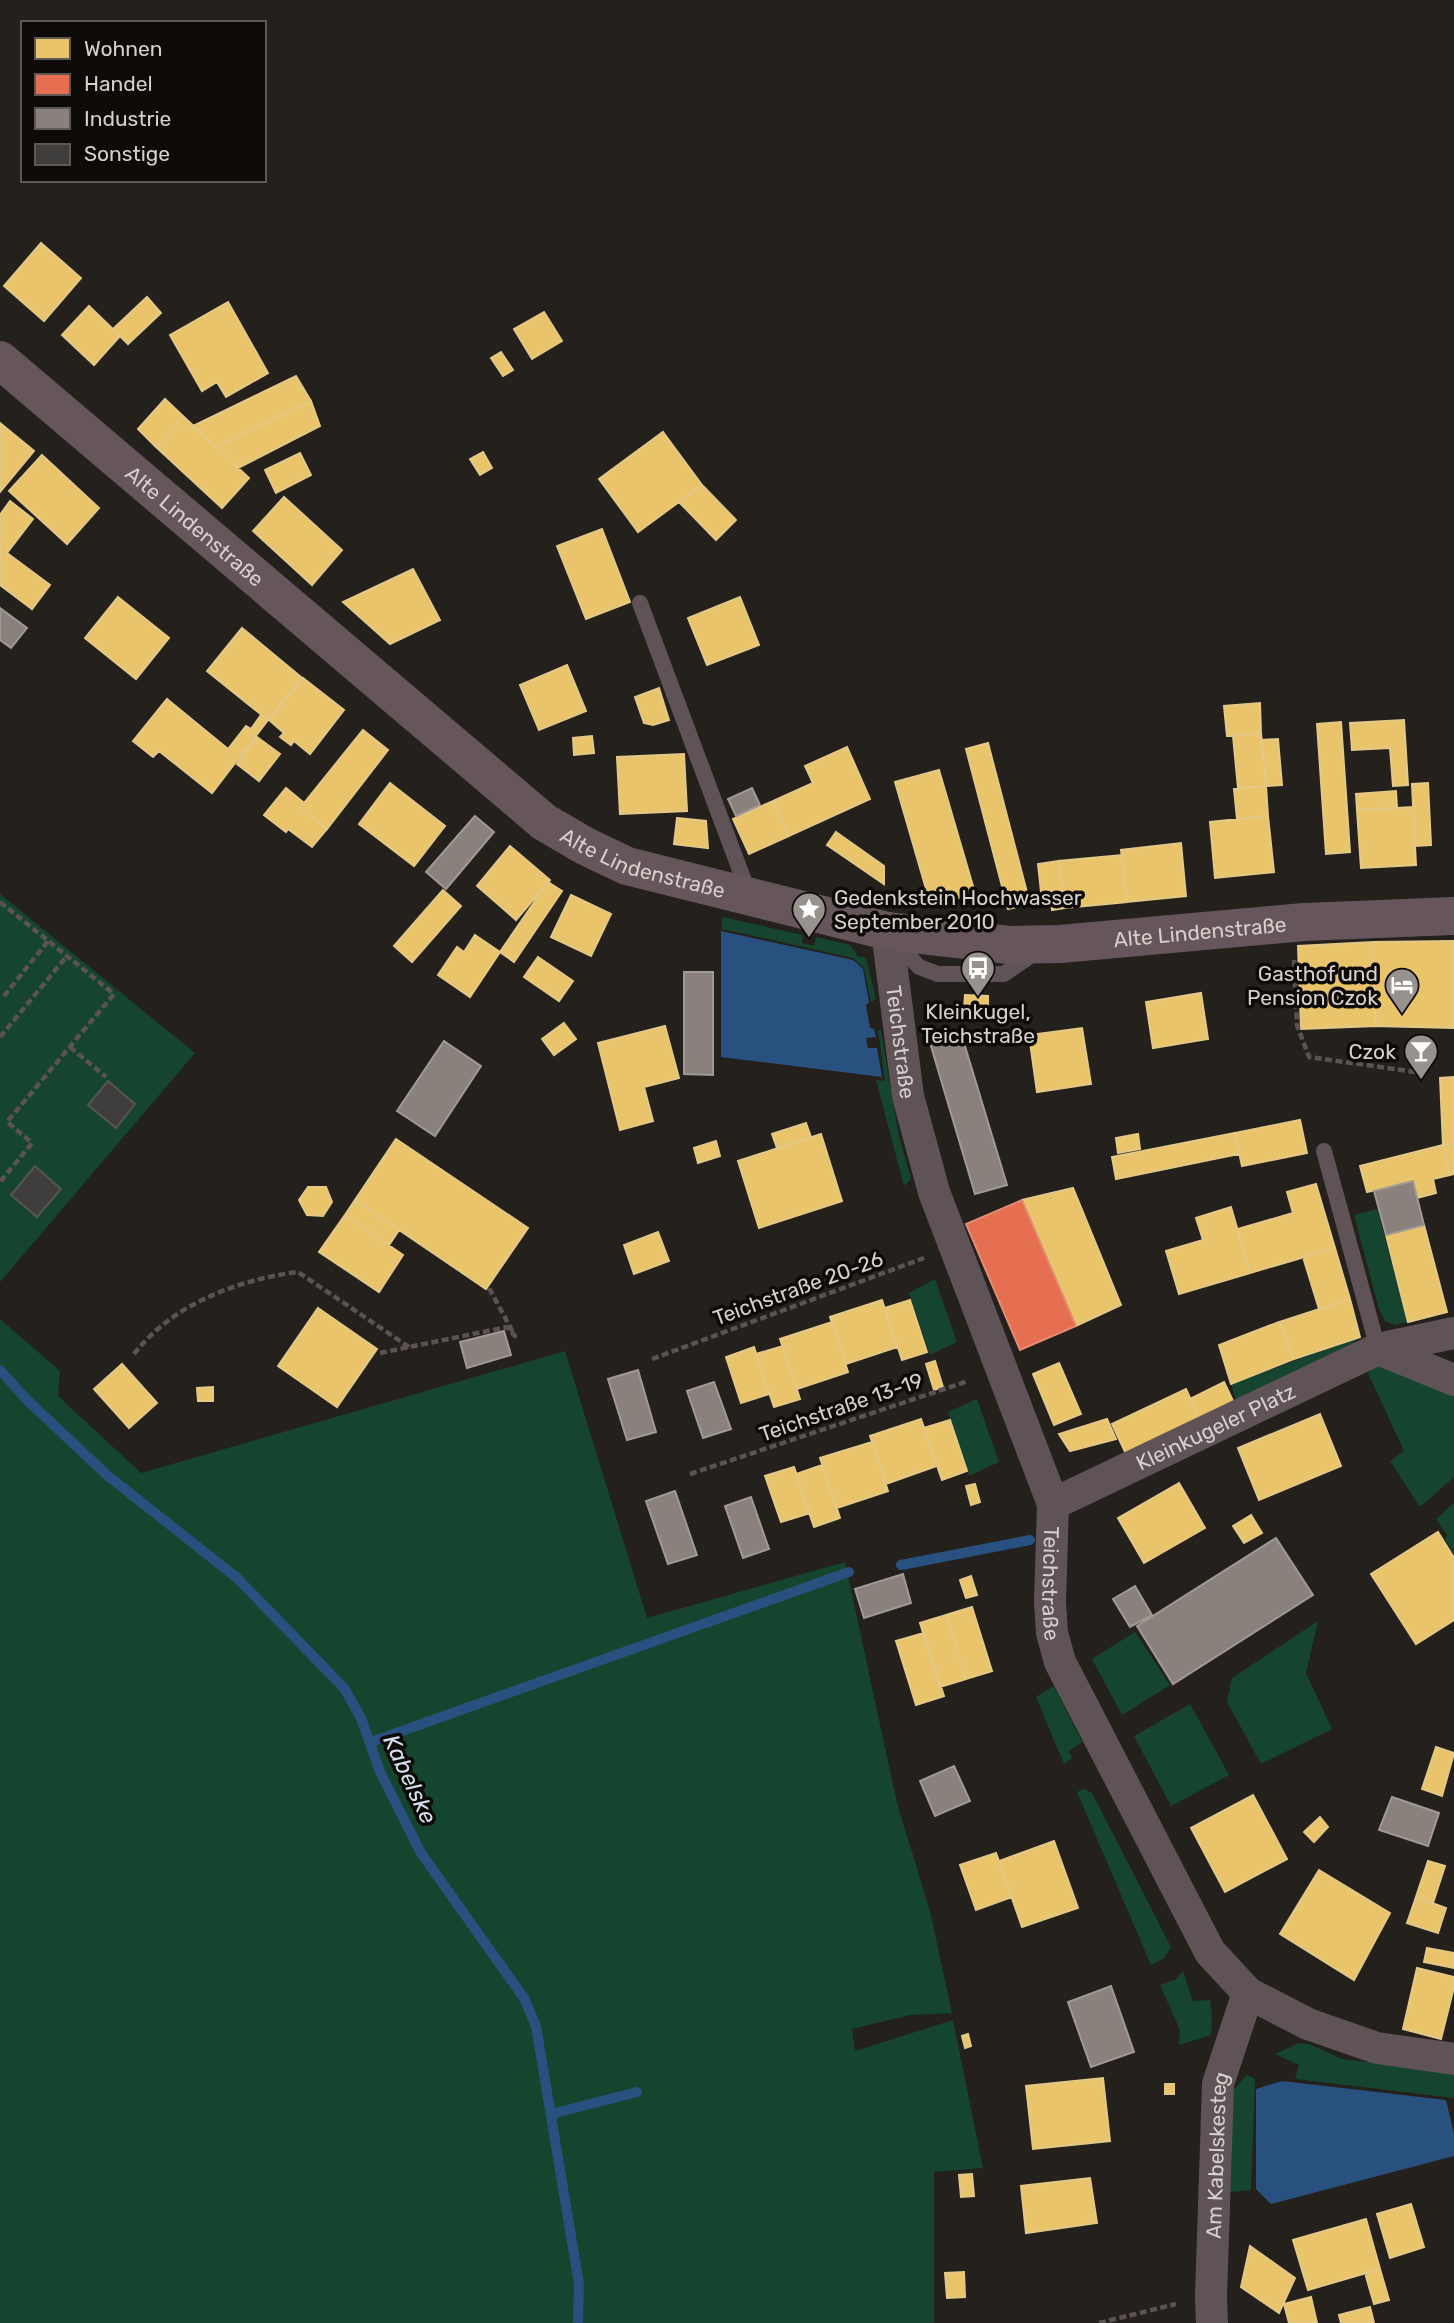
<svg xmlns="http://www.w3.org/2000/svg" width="1454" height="2323" font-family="Rubik,sans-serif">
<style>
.green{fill:#15452e}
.water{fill:#295180}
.homes{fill:#e9c46a;stroke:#e3c887;stroke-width:2}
.shops{fill:#e76f51;stroke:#e28c76;stroke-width:2}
.industry{fill:#8a817c;stroke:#a09994;stroke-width:2}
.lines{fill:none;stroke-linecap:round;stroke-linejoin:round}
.stream{stroke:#295180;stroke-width:10}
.building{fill:#403d3d;stroke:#565454;stroke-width:2}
.path{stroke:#5c5255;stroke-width:4.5;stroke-dasharray:7 3.5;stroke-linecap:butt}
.lane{stroke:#605358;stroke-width:16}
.street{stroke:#605358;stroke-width:32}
.secondary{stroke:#67555c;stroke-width:38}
.labels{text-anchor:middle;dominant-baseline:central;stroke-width:7;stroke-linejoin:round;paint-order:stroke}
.street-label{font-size:21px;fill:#d5d0cc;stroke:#0d0a07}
.poi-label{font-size:21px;fill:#d5d0cc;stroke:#0d0a07;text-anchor:end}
.water-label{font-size:23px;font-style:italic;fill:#d4e0f0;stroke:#0d0a07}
</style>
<rect width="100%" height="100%" fill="#24201c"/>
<path class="green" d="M0,894L195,1053L0,1282Z
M722,917L803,935L802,943L814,946L816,937L850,945L858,956L866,958L876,999L871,1002L864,968L853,958L722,929Z
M878,1030H881L898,1132L911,1179L904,1186L876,1080L885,1081Z
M1377,1209L1408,1322L1395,1325L1385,1321L1379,1309L1354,1215Z
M935,1279L957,1342L930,1355L909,1293Z
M0,1319L60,1371L58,1396L141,1473L565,1351L647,1618L845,1562L897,1803L930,1911L952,2013L910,2015L852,2029L855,2051L953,2020L983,2168L934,2172V2323H0Z
M1360,1337L1350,1345L1236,1400L1231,1384Z
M1373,1366L1394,1367L1454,1391V1477L1420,1507L1390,1461L1404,1451L1368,1373Z
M977,1399L999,1462L969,1476L948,1412Z
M1454,1503V1554L1445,1539L1447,1535L1436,1519Z
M1318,1621L1306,1673L1332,1729L1261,1764L1227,1702L1232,1678Z
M1135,1632L1170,1685L1122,1715L1092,1659Z
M1054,1686L1082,1742L1069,1751L1072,1758L1064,1764L1036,1697Z
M1190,1704L1229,1775L1171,1806L1134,1736Z
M1084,1789L1092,1793L1171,1947L1164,1958L1151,1965L1077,1792Z
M1183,1971L1193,2001L1210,2000L1212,2017L1211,2035L1179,2045L1180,2030L1160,1985L1176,1979Z
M1299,2043L1309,2044L1342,2059L1454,2072V2098L1295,2079L1299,2065L1275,2054Z
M1247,2075L1255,2079L1251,2190L1231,2192L1227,2187L1231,2092Z"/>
<path class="water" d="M721,931L853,960L863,969L869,1002L866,1005L870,1028L874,1029L876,1037L866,1038L868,1048H877L882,1077L721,1057Z
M1282,2081L1446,2100L1454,2134V2156L1271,2204L1256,2189V2089Z"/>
<path class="homes" d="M41,243L81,278L44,321L4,286Z
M147,297L161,313L128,344L113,329Z
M228,302L268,373L226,397L217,382L202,391L170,335Z
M89,306L120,336L94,365L62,335Z
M544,312L562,341L532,359L514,329Z
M501,352L513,370L503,376L491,358Z
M296,376L311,401L216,447L193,426Z
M165,399L184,417L156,447L138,429Z
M311,401L320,426L238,468L216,447Z
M184,417L249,478L222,508L156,447Z
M0,423L34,451L0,492Z
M663,432L702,485L638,532L599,479Z
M483,452L492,468L480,475L470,459Z
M300,453L311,475L276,493L265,470Z
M42,455L99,508L67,544L9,491Z
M702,485L736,520L716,540L679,502Z
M284,497L342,550L312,585L253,531Z
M10,501L33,519L7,553L50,585L32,609L0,585V515Z
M602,529L630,602L586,619L557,546Z
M413,569L440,620L390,644L343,602Z
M118,597L169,638L136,679L85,638Z
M740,597L759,645L707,665L688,618Z
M242,628L302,678L268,720L207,671Z
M567,665L586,711L539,730L520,685Z
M303,678L344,710L310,754L294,741L291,745L280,737L284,733L269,720Z
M659,688L669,720L653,725L644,723L635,697Z
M167,699L228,749L246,726L251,729L261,715L268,720L212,793L159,751L153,757L133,741Z
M1260,703L1261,733L1227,736L1224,706Z
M1404,720L1408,785L1393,786L1390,748L1352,750L1350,723Z
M1341,722L1350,852L1326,854L1317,724Z
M363,730L388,750L327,829L300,808Z
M1261,733L1266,786L1238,788L1233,736Z
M592,736L594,753L574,755L573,738Z
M257,737L280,754L259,781L237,764Z
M1278,739L1282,785L1266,786L1262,740Z
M988,743L1030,904L1008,909L966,749Z
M847,747L870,799L789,836L773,801L813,783L805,766Z
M684,754L687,811L620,814L617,757Z
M939,770L975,893L931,906L895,782Z
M390,783L445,826L414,866L359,824Z
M1428,783L1431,845L1415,846L1412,784Z
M1266,786L1268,816L1237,819L1234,789Z
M286,788L304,803L300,808L327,829L312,847L288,829L286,832L264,815Z
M1396,791L1397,808L1357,810L1356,794Z
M773,801L789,836L749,854L733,819Z
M1413,807L1416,865L1361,868L1357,810Z
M1268,816L1274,872L1215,878L1210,822Z
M677,818L706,821L708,848L674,844Z
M836,832L884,866V884L827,845Z
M1181,843L1186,896L1127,902L1121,850Z
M510,846L550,880L516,920L477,886Z
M1122,855L1127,902L1065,908L1059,861Z
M1059,861L1065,908L1052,910L1050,891L1041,892L1038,864Z
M548,882L562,891L514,962L500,952Z
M443,890L461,906L412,962L394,946Z
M571,895L611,914L591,956L551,937Z
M475,935L500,952L470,997L438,975L457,947L464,952Z
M1454,941V1028L1376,1026L1373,942Z
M1373,942L1376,1026L1301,1029L1298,946Z
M538,957L573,981L559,1001L524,977Z
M1201,993L1208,1039L1153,1048L1146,1002Z
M965,995L988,996V1010H964Z
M564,1023L576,1039L554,1055L542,1039Z
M665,1026L679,1078L644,1087L653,1121L620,1130L598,1043Z
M1082,1028L1091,1084L1037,1092L1029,1035Z
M1454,1077V1143L1443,1145L1440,1078Z
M1300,1120L1307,1153L1242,1166L1235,1133Z
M806,1123L811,1137L777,1148L772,1134Z
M1235,1133L1239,1154L1116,1179L1112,1157Z
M821,1134L842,1201L759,1228L738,1161Z
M1138,1134L1140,1149L1118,1153L1116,1138Z
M396,1139L528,1228L486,1289L355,1200Z
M716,1141L720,1156L698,1163L694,1148Z
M1454,1143V1174L1450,1175L1443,1145Z
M1443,1145L1450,1175L1433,1179L1436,1193L1417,1198L1413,1181L1367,1192L1360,1166Z
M1316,1184L1335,1248L1250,1273L1238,1229L1293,1213L1287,1192Z
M308,1187H326L332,1202L323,1216L307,1215L299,1200Z
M1073,1188L1121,1305L1076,1326L1022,1200Z
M355,1200L399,1230L389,1245L345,1215Z
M1231,1207L1250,1273L1179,1294L1166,1251L1203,1240L1196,1218Z
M345,1215L403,1255L379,1292L319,1252Z
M1424,1225L1447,1312L1408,1322L1386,1235Z
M658,1232L669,1261L634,1274L624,1245Z
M1335,1248L1350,1299L1319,1309L1303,1257Z
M1350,1299L1360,1337L1294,1359L1279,1322Z
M882,1300L897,1347L846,1364L830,1317Z
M910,1300L927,1352L902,1360L885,1308Z
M318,1308L377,1349L337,1407L278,1366Z
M832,1322L848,1372L797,1389L780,1339Z
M1279,1322L1294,1359L1231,1384L1219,1345Z
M783,1346L800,1399L774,1407L756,1354Z
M754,1347L769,1394L741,1403L726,1357Z
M935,1361L943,1387L934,1390L926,1364Z
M1059,1363L1081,1414L1054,1425L1033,1374Z
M122,1364L157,1403L129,1428L94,1389Z
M1224,1382L1234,1403L1200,1420L1190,1399Z
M213,1387V1401H198L197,1388Z
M1186,1389L1200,1420L1126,1454L1112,1424Z
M1320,1414L1341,1466L1259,1500L1238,1448Z
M921,1419L937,1466L886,1484L870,1436Z
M1107,1419L1116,1439L1070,1451L1059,1434Z
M950,1420L967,1471L942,1480L924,1428Z
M872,1442L888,1491L837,1508L820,1458Z
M822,1465L840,1518L814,1527L796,1474Z
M794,1467L810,1513L781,1522L765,1476Z
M1179,1483L1205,1528L1144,1563L1118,1518Z
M975,1484L980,1502L971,1505L966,1486Z
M1251,1515L1262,1533L1244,1543L1233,1526Z
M1438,1532L1454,1558V1620L1416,1644L1371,1574Z
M971,1576L977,1595L966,1598L960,1580Z
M972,1607L992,1671L966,1679L946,1615Z
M946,1615L966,1679L940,1687L920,1623Z
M924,1633L944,1696L916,1705L896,1641Z
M1436,1747L1454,1753L1442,1796L1422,1789Z
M1253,1795L1287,1859L1225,1892L1191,1828Z
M1320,1817L1328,1827L1314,1842L1304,1832Z
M1054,1841L1078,1908L1022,1927L999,1861Z
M996,1853L1012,1897L976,1910L960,1865Z
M1428,1861L1445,1866L1433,1903L1416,1897Z
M1319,1870L1390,1913L1354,1980L1280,1934Z
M1416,1897L1446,1908L1438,1933L1407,1923Z
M1427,1948L1454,1953V1968L1424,1962Z
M1417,1968L1454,1977V1987L1441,2039L1403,2029Z
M968,2034L971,2046L965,2048L962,2036Z
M1103,2078L1110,2141L1033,2149L1026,2086Z
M1165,2084H1174V2094H1165Z
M972,2174L974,2196L961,2197L959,2175Z
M1090,2178L1097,2223L1026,2233L1021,2186Z
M1411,2204L1424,2247L1390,2258L1377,2214Z
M1366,2219L1380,2269L1308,2290L1293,2240Z
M1250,2246L1295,2278L1279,2313L1241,2287Z
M1380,2269L1389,2300L1374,2304L1365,2273Z
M964,2272L965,2297L947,2298L945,2273Z
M1311,2297L1317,2323H1289L1284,2304Z
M1370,2307L1374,2323H1341L1339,2315Z"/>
<path class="shops" d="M1022,1200L1076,1326L1020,1350L966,1224Z"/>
<path class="industry" d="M0,608L27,628L11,648L0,640Z
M752,788L760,805L736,816L728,799Z
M475,816L494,832L446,889L426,872Z
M684,972H713V1075L684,1074Z
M961,1033L1007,1185L975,1194L930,1043Z
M444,1041L481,1066L435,1136L397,1111Z
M1413,1181L1424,1225L1386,1235L1374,1191Z
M504,1331L511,1355L467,1368L460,1342Z
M638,1370L656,1432L627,1440L608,1379Z
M714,1382L731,1429L703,1438L687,1391Z
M675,1491L697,1555L668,1564L646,1501Z
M751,1497L769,1549L743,1558L725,1506Z
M1276,1538L1313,1595L1173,1684L1137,1626Z
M903,1574L911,1603L864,1618L855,1589Z
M1135,1586L1152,1615L1130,1627L1113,1599Z
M954,1766L970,1801L935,1816L920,1781Z
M1392,1797L1439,1813L1428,1846L1379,1830Z
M1111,1986L1134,2052L1091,2067L1068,2002Z"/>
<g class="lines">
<path class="stream" d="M0,1370L26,1399L107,1475L237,1578L344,1688L361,1718L380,1772L421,1853L524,1998L536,2026L579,2284L578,2323
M901,1565L1030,1540
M371,1742L849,1572
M551,2114L637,2092"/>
</g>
<path class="building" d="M108,1081L135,1104L116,1128L88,1105Z
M35,1166L61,1189L37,1217L11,1195Z"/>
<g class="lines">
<path class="path" d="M0,902L114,994L7,1122L32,1143L0,1182
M1294,960L1297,1025L1309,1057L1423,1073
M4,996L48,941
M0,1037L67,956
M70,1047L106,1077
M380,1353L507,1327L515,1336L489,1288
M134,1354C173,1304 237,1280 298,1272L409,1347
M652,1359L924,1258
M690,1474L968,1381
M1099,2323L1176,2304"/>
<path class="lane" d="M640,603L749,894
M893,938L919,967L938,974H1004L1036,952
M1324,1151L1378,1349"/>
<g class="street">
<path id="s1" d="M887,931L908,1096L934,1192L1053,1504L1050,1602L1052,1633L1060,1662L1210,1952L1248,1993L1308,2024L1377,2048L1454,2059"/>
<path d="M1378,1349L1454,1380"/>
<path id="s2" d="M1053,1504L1378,1349L1454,1333"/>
<path id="s3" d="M1212,2323L1211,2296L1218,2084L1248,1993"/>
</g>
<path class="secondary" id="s4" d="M0,360L544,822L585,846L627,866L887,931L1009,945L1060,944L1304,922L1454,916"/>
</g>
<defs>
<g id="sight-pin" transform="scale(1.75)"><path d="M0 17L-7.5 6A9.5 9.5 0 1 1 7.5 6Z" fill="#97928e" stroke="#0d0a07"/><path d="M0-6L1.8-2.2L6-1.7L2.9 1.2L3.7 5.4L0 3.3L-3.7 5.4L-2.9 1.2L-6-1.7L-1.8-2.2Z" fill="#fff"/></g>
<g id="bus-pin" transform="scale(1.75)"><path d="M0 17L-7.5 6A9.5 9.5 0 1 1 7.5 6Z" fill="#97928e" stroke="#0d0a07"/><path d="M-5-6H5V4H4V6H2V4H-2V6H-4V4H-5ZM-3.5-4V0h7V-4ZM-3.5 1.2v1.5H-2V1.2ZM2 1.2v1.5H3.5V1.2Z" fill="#fff"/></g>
<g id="hotel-pin" transform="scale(1.75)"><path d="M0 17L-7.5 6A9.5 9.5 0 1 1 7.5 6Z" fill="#97928e" stroke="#0d0a07"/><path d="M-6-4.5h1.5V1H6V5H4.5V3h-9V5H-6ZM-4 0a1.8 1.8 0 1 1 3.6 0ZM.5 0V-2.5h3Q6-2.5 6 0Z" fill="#fff"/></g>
<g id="bar-pin" transform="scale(1.75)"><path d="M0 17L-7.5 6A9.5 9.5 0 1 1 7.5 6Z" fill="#97928e" stroke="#0d0a07"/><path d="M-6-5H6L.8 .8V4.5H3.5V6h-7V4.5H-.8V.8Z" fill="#fff"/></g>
</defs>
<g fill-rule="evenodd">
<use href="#sight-pin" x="809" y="909"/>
<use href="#bus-pin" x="978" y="968"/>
<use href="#hotel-pin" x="1402" y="985"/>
<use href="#bar-pin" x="1421" y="1051"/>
</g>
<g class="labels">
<g class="street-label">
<text stroke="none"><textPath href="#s4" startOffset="256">Alte Lindenstraße</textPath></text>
<text stroke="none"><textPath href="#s4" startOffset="822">Alte Lindenstraße</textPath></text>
<text stroke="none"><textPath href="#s4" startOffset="1390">Alte Lindenstraße</textPath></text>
<text stroke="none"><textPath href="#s1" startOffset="112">Teichstraße</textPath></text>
<text transform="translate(798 1288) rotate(-20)">Teichstraße 20-26</text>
<text transform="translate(841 1407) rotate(-19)">Teichstraße 13-19</text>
<text stroke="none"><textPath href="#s2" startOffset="180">Kleinkugeler Platz</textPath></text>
<text stroke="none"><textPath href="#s1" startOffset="679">Teichstraße</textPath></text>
<text stroke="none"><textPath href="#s3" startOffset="168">Am Kabelskesteg</textPath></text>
</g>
<g class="poi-label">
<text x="834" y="897" text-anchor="start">Gedenkstein Hochwasser<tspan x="834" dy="24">September 2010</tspan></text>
<text x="1378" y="973">Gasthof und<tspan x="1378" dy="24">Pension Czok</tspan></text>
<text x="978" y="1011" text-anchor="middle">Kleinkugel,<tspan x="978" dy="24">Teichstraße</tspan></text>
<text x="1396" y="1051">Czok</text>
</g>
<g class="water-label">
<text transform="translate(410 1779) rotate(65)">Kabelske</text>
</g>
</g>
<rect x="21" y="21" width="245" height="161" fill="#0d0a07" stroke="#5d5956" stroke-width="2"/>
<rect x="35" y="38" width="35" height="21" fill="#e9c46a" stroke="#5d5956" stroke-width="2"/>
<text x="84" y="56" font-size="21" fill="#d5d0cc">Wohnen</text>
<rect x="35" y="74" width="35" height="21" fill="#e76f51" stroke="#5d5956" stroke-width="2"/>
<text x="84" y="91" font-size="21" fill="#d5d0cc">Handel</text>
<rect x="35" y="108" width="35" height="21" fill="#8a817c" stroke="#5d5956" stroke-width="2"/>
<text x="84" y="126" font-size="21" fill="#d5d0cc">Industrie</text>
<rect x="35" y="144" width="35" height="21" fill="#403d3d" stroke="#5d5956" stroke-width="2"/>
<text x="84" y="161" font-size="21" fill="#d5d0cc">Sonstige</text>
</svg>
